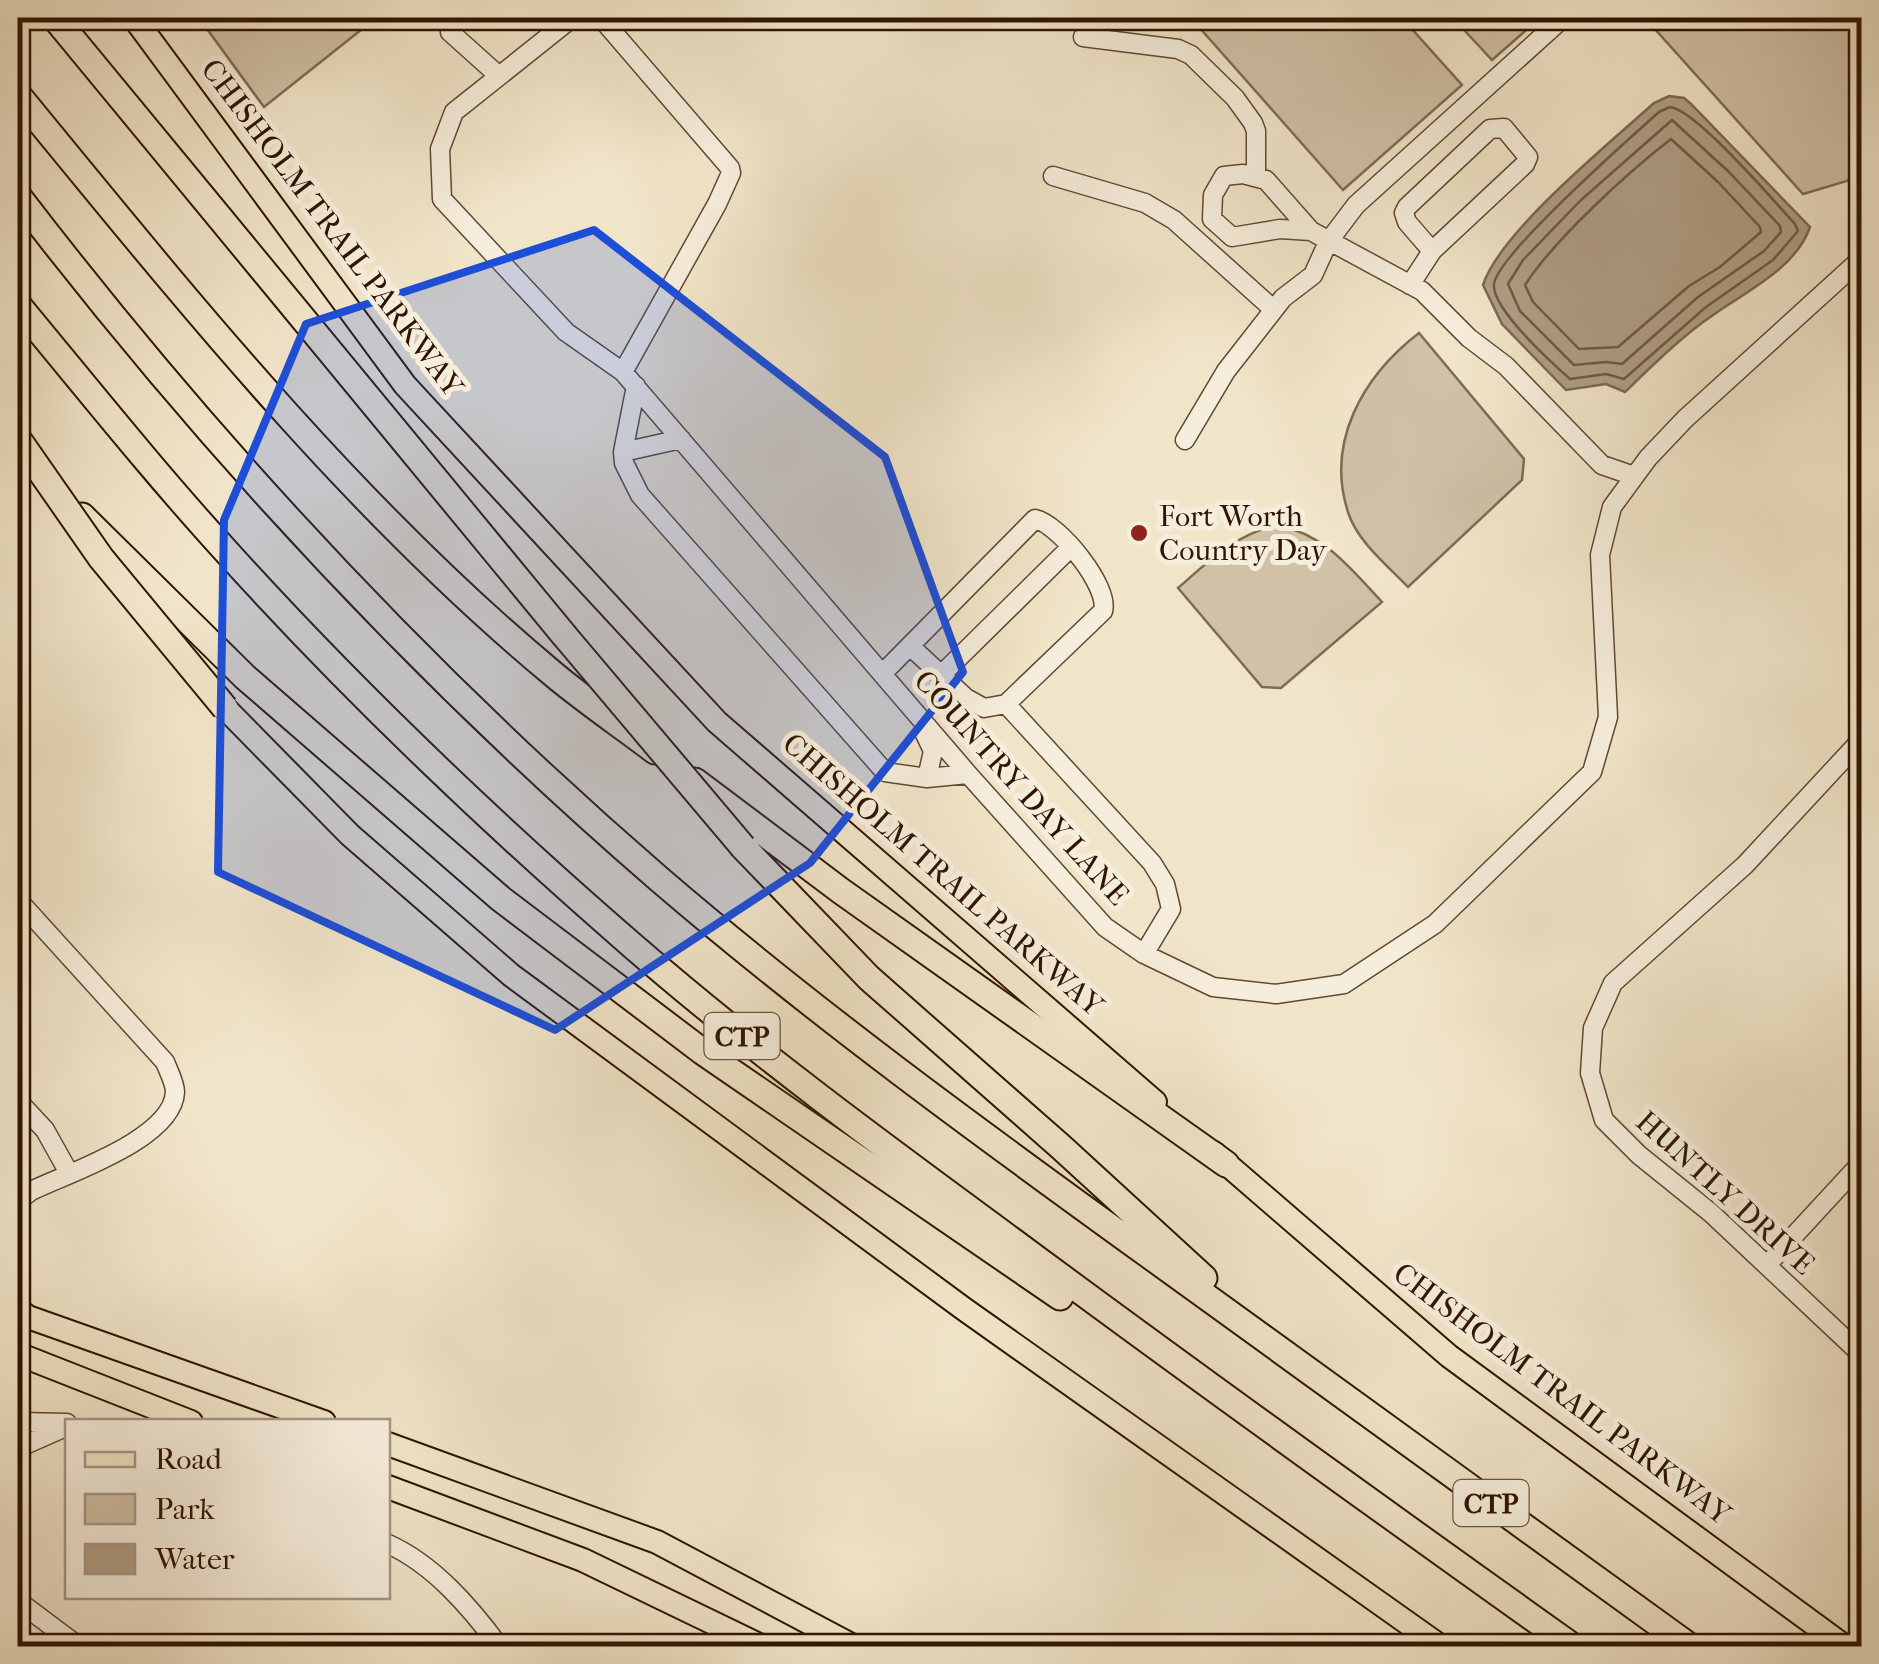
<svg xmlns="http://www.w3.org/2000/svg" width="1879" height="1664" font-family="'IM FELL French Canon',serif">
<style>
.green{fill:#d0c1a7;stroke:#806a54;stroke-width:2.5}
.water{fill:#af9e85;stroke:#7c6750;stroke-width:2.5}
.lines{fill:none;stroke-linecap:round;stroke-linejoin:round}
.shore{stroke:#705942;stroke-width:2.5}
.minor-casing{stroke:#604832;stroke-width:21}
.major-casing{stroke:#301400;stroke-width:26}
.highway-casing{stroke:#301400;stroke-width:29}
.minor{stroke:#f6eedc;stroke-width:18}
.major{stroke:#f1e5c9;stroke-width:22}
.highway{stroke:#f1e5c9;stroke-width:25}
.highway-bridge-casing{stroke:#301400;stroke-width:29;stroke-linecap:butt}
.highway-bridge{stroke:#f1e5c9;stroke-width:25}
.marked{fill:#1d4ed8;fill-opacity:0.2;stroke:#1d4ed8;stroke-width:8;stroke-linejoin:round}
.poi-dot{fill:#8f2418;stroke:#f6eedc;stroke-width:4}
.labels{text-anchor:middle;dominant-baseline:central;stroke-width:10;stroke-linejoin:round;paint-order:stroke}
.shield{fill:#f6eedc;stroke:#6b5542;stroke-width:2.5}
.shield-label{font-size:28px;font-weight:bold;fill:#301400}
.street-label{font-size:30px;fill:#301400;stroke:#f6eedc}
.poi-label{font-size:30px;fill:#301400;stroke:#f6eedc;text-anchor:start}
</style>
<rect width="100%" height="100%" fill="#f1e5c9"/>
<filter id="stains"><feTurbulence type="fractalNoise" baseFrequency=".002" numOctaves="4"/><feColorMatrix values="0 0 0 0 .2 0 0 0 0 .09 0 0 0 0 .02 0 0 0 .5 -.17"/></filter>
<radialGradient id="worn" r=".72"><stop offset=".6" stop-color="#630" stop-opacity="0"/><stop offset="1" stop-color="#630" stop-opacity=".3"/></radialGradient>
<path class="green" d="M199,18H376L264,107Z
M1191,18H1402L1462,85L1343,190Z
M1453,18H1540L1492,60Z
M1645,18H1861V169L1847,181L1803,194Z
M1419,333L1524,459L1522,480L1408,587C1389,567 1359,543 1349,515C1324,443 1363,376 1419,333Z
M1277,525C1326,535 1349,567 1382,602L1281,688L1262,687L1178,588C1209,561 1236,534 1277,525Z"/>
<path class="water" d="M1669,96L1684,98L1691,104L1810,227C1796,268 1747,291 1713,315C1681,337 1653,365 1625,392L1606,384L1566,390L1502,324L1483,285C1500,232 1610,143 1654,103Z"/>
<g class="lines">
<path class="shore" d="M1670,107C1695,109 1774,201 1795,224L1798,231L1773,260L1706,307L1624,379L1606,374L1570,379C1552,363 1491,308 1494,284C1498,254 1630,138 1659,112Z
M1672,120L1729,172L1780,226L1781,232L1764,251L1698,297L1622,364L1606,362L1574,365L1520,311L1508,284L1523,260L1581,200Z
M1671,139L1718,182L1760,227L1761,232L1720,267L1689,286L1618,347L1579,349L1533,302L1525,285C1554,240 1628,172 1671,139Z"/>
<g class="minor-casing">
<path id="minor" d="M452,18L450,32L499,76
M572,18L454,112L440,149L442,199L566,332L623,372L968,774L1105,927L1144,954L1213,987L1276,994L1344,984L1435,924L1592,772L1608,717L1600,555L1612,507L1648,458L1685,419L1862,258
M601,18L730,168L731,173L717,204L623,372
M1083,37L1178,49L1191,55L1235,98L1253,123L1256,131V177
M1053,176L1145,203L1174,220L1273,309
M1311,231L1280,229L1232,237L1212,219L1213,195L1224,176L1243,174L1266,180L1311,231L1422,291L1469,338L1506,366L1602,465L1634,476
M1410,285L1432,251L1525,164L1528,157L1504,128L1490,129L1407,207L1404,213L1407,222L1432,251
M636,386L623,452L624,463L640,495L885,772L927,778L968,774
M1185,440L1226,371L1283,298L1313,275L1328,242L1356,205L1563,18
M623,452L681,439
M882,674L1035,519C1059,524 1110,587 1103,611L1006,704L984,708L966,698L910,646
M940,676L1071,547
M1006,704L1152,863L1165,884L1171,909L1144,954
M924,732L933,751L927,778
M1862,739L1745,865L1613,983L1593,1028L1590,1073L1604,1120L1639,1155L1711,1213L1862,1355
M18,900L165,1062C168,1070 175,1083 175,1092C173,1139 68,1173 31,1191L18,1201
M18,1101L45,1130L69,1173
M1767,1265L1862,1162
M18,1422L67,1423
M18,1448L68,1426
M388,1544C433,1564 470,1607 499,1646
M18,1601L78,1646"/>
</g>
<g class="major-casing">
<path id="major" d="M134,18L405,385L717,722L1155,1102
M225,708L350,835L511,975L964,1309L1440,1646
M1214,1153L1449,1356L1844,1646
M18,1310L28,1317L324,1422
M18,1354L191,1422
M388,1444L657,1542L853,1646
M388,1487L583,1560L761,1646"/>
</g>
<g class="highway-casing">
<path id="highway" d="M55,18L564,635
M18,95C184,297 350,505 552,673C585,701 621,725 655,751
M18,196C208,444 423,675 659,879C815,1013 980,1133 1146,1253C1327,1384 1508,1515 1689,1646
M18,305C86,387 153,471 225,550C352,691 490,822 634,947C754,1051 882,1145 1010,1239C1196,1377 1384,1512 1572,1646
M82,516L245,677L501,899L703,1052L1060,1297
M695,781L841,891L1226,1164
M743,847L869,978L1061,1147L1204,1278"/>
</g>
<use href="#minor" class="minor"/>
<use href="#major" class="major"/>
<use href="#highway" class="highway"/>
<g class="highway-bridge-casing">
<path id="highway-bridge" d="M18,439L101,558L225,708
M564,635L743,847"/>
</g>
<use href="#highway-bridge" class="highway-bridge"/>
</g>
<path class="marked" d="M594,230L885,457L963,672L810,863L555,1030L218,872L224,520L306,324Z"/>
<circle class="poi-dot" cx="1139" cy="533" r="10"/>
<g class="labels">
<g class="shield">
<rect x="704.5" y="1013" width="75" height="46" rx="8"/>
<rect x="1453.5" y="1480" width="75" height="46" rx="8"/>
</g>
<g class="shield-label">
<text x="742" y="1036">CTP</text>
<text x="1491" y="1503">CTP</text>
</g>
<g class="street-label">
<text transform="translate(332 228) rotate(53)">CHISHOLM TRAIL PARKWAY</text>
<text transform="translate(1021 788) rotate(48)">COUNTRY DAY LANE</text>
<text transform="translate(943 875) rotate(41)">CHISHOLM TRAIL PARKWAY</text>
<text transform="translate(1725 1193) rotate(42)">HUNTLY DRIVE</text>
<text transform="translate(1562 1394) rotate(37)">CHISHOLM TRAIL PARKWAY</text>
</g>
<g class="poi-label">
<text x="1159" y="516">Fort Worth<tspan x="1159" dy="34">Country Day</tspan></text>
</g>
</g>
<rect width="1879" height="1664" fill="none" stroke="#f1e5c9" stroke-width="60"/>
<rect x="20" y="20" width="1839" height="1624" fill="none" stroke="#301400" stroke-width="5"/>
<rect x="30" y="30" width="1819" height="1604" fill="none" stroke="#301400" stroke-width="2.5"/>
<rect x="65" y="1419" width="325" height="180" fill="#f6eedc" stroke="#a79784" stroke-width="2.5"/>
<rect x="85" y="1452" width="50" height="15" fill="#f1e5c9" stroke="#a79784" stroke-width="2.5"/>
<text x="155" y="1469" font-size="30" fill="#301400">Road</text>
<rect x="85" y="1494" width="50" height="30" fill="#d0c1a7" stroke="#a79784" stroke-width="2.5"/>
<text x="155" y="1519" font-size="30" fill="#301400">Park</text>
<rect x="85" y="1544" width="50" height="30" fill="#af9e85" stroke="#a79784" stroke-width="2.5"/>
<text x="155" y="1569" font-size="30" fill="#301400">Water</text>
<rect width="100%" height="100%" filter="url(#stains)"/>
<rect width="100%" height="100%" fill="url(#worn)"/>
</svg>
